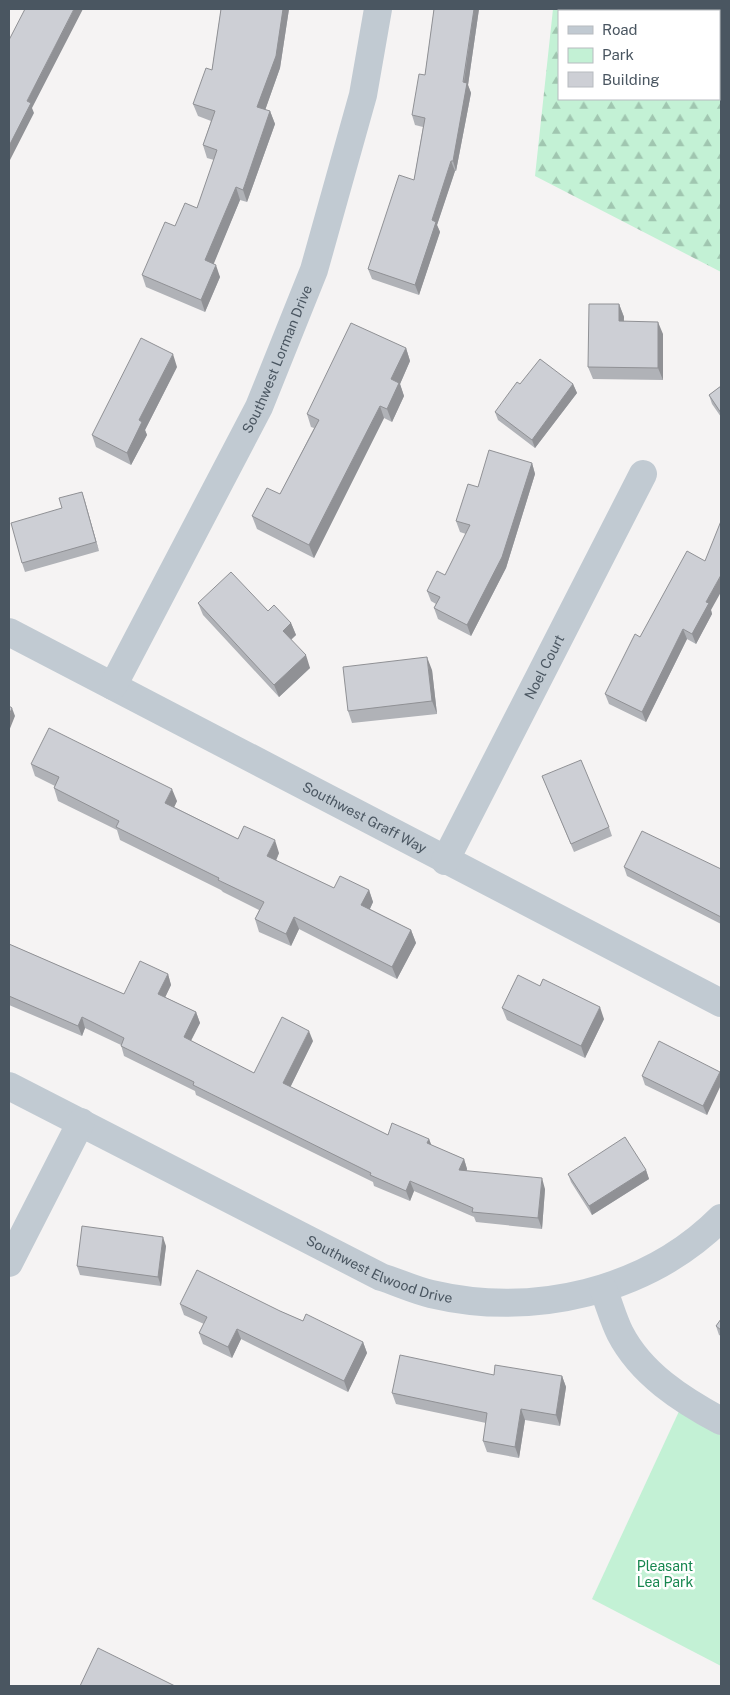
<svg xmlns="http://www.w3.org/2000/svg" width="730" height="1695" font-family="'Public Sans',sans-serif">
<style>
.green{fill:#c3f1d5}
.forest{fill:url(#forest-firs);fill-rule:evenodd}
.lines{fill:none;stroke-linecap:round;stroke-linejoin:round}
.minor{stroke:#c1cad2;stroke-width:28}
.wall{fill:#b0b2b7}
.shaded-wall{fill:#909195}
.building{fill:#cdcfd5;stroke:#909195}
.labels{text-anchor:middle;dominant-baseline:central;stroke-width:5;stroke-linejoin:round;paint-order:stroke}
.street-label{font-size:14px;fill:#4a5661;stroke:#fff}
.park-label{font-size:14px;fill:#17864f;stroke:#fff}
</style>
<defs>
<pattern id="forest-firs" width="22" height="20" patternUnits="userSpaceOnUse" patternTransform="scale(1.25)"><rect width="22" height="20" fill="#c3f1d5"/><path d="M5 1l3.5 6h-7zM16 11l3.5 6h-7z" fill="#a0c6b0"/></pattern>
</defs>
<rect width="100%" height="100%" fill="#f5f3f3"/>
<path class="green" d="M681,1407L721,1428V1666L592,1599Z"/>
<path class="forest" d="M553,9H721V272L535,176ZM559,11H719V99H559Z"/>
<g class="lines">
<g class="minor">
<path id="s1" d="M9,632L721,1003"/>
<path id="s2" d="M113,686L259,407L314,270L363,95L378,9"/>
<path id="s3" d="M445,861L643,474"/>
<path id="s4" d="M9,1086L381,1277C397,1282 414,1290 431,1294C533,1318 647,1292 721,1218"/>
<path d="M9,1263L81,1122"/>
<path d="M603,1289C609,1303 613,1319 620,1333C641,1374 682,1400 721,1421"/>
</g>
</g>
<path class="wall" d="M221,9H289L280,68L265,110L270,111L275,124L247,202L240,200L213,264L220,277L205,312L146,287L142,275L175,226L197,208L214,160L207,158L203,145L211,121L198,116L193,104L212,70Z
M434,9H479L468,85L471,93L456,171H455L437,225L440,232L419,295L372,279L368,269L414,180L423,127L415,125L412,115L425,75Z
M619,304L624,317V321L663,334V380L593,379L588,367Z
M406,348L410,361L400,384L404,396L392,422L384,418L314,558L257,529L252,516L280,494L314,428L311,427L307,414Z
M177,367L145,430L147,435L131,465L96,447L92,435Z
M520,384H573L577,393L535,448L498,420L495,412Z
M721,386V417L712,404L709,395Z
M532,463L535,474L506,568L471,636L438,619L434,608L436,604L431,601L427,591L445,575L466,534L460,532L456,521L478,487Z
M82,492L99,551L25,572L22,563L62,508Z
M198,603L268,611L291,623L296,635L291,640L310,668L279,697L203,615Z
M711,610L712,614L696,644L687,639L646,722L609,704L605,694L640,637Z
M432,670L437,714L352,723L348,711Z
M31,764L177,801L174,807L238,839L279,853L276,861L334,888L369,890L373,902L370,909L411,930L416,943L397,979L299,929L291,946L259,932L255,919L259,910L223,892L221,890L120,840L117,830L58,801L54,788L55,786L35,776Z
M542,776L609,827L612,836L574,852Z
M624,867L721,869V924L627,876Z
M9,944L124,994L168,974L171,985L165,997L196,1012L200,1023L191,1041L254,1073L313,1041L290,1087L388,1135L429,1139L431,1145L464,1159L467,1169V1171L545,1189L542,1229L476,1222L474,1217L414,1191L410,1201L374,1186L373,1182L196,1095L195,1091L124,1056L121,1045L85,1028L82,1036L9,1005Z
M502,1008L604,1019L585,1058L507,1020Z
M720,1072L707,1115L645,1085L642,1076Z
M646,1170L649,1179L592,1215L571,1182L568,1174Z
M166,1246L161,1286L80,1275L77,1266Z
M180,1304L280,1311L303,1321L363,1342L367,1353L348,1392L241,1339L232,1358L203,1344L199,1333L204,1324L184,1315Z
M721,1319V1336L719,1335L716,1326Z
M494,1375L562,1376L566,1387L560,1426L525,1420L519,1458L487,1452L483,1441L486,1423L396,1404L392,1393Z"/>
<path class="shaded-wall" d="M74,9H83L32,108L34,113L9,162V146L27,101Z
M283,9H289L280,68L262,119L257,107Z
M474,9H479L468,85L471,93L456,171L453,161Z
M270,111L275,124L247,202L243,190Z
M451,161L455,171L437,225L440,232L419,295L415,285L432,220Z
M236,187L240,200L210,273L205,260Z
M216,265L220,277L205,312L201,300Z
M619,304L624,317L623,334L619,321Z
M658,322L663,334V380L658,368Z
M406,348L410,361L400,384L404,396L392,422L387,409L391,379Z
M173,354L177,367L145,430L147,435L131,465L127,453L139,420Z
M573,384L577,393L535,448L532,440Z
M380,406L384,418L314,558L309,545Z
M532,463L535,474L506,568L471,636L467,625Z
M82,492L85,501L99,551L96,542Z
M721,575V592L711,610L712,614L696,644L692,634L706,602Z
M291,623L296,635L287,643L283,631Z
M683,629L687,639L646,722L642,712Z
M306,655L310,668L279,697L274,685Z
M427,657L432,670L437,714L432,701Z
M12,708L15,716L9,731V715Z
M172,789L177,801L170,816L165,803Z
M275,840L279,853L272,869L267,856Z
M369,890L373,902L366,917L361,905Z
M294,917L299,929L291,946L286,934Z
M411,930L416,943L397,979L392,967Z
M168,974L171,985L162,1004L158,994Z
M600,1007L604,1019L585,1058L581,1046Z
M196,1012L200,1023L187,1048L184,1037Z
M82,1017L85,1028L82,1036L78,1026Z
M309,1031L313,1041L287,1094L283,1083Z
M720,1072L721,1074V1085L707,1115L703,1106Z
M429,1139L433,1149L427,1143Z
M464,1159L467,1169L463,1181L459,1170Z
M646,1170L649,1179L592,1215L589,1206Z
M542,1178L545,1189L542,1229L538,1218Z
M410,1181L414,1191L410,1201L406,1191Z
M163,1237L166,1246L161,1286L158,1277Z
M237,1329L241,1339L232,1358L228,1347Z
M363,1342L367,1353L348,1392L344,1381Z
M562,1376L566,1387L560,1426L556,1415Z
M521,1409L525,1420L519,1458L515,1447Z"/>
<path class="building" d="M25,9H74L27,101L31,103L9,146V40Z
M221,9H283L276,56L257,107L270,111L243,190L236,187L205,260L216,265L201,300L142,275L165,222L175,226L185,203L197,208L217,150L203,145L215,111L193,104L206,68L212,70Z
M434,9H474L463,82L467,83L453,161H451L432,220L436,222L415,285L368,269L399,175L414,180L425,118L412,115L419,74L425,75Z
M589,304H619V321L658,322V368L588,367Z
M351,323L406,348L391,379L399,383L387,409L380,406L309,545L252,516L267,488L280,494L319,420L307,414Z
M141,338L173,354L139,420L142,422L127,453L92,435Z
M540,359L573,384L532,440L495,412L517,382L520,384Z
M721,386V413L709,395Z
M489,450L532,463L502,557L467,625L434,608L440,597L427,591L437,571L445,575L470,525L456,521L468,484L478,487Z
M82,492L96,542L22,563L11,523L62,508L59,498Z
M721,521V575L706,602L709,603L692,634L683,629L642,712L605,694L635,634L640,637L687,551L705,561Z
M231,572L268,611L274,605L291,623L283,631L306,655L274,685L198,603Z
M427,657L432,701L348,711L343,667Z
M9,706L12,708L9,715Z
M49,728L172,789L165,803L238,839L244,826L275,840L267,856L334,888L340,876L369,890L361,905L411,930L392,967L294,917L286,934L255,919L264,902L218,880L219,878L116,827L119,821L54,788L59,777L31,764Z
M581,760L609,827L571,844L542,776Z
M642,831L721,869V917L624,867Z
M9,944L124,994L140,961L168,974L158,994L196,1012L184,1037L254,1073L282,1017L309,1031L283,1083L388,1135L392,1123L429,1139L427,1143L464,1159L459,1170L542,1178L538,1218L472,1212L473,1208L410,1181L406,1191L370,1175L371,1173L193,1085L194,1082L121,1046L124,1038L82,1017L78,1026L9,996Z
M518,975L540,986L543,979L600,1007L581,1046L502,1008Z
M659,1041L720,1072L703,1106L642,1076Z
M625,1137L646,1170L589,1206L568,1174Z
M82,1226L163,1237L158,1277L77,1266Z
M197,1270L280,1311L303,1321L306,1314L363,1342L344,1381L237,1329L228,1347L199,1333L207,1317L180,1304Z
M721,1319V1330L716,1326Z
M400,1355L494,1375L495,1365L562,1376L556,1415L521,1409L515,1447L483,1441L487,1413L392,1393Z
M98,1648L175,1686H80Z"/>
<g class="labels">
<g class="street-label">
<text stroke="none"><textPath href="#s2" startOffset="366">Southwest Lorman Drive</textPath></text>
<text stroke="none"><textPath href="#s3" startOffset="218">Noel Court</textPath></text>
<text stroke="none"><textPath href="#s1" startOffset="401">Southwest Graff Way</textPath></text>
<text stroke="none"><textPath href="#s4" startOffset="414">Southwest Elwood Drive</textPath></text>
</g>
<g class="park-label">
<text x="665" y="1566">Pleasant<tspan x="665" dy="16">Lea Park</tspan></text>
</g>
</g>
<rect width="730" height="1695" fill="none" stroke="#4a5661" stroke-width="20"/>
<rect x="558" y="10" width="162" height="90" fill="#ffffff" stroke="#b7bbc0"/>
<rect x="568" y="26" width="25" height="8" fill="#c1cad2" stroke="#b7bbc0"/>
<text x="602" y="35" font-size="15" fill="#4a5661">Road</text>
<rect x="568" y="48" width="25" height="15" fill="#c3f1d5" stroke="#b7bbc0"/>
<text x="602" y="60" font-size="15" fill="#4a5661">Park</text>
<rect x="568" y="72" width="25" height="15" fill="#cdcfd5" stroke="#b7bbc0"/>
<text x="602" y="85" font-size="15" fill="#4a5661">Building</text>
</svg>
